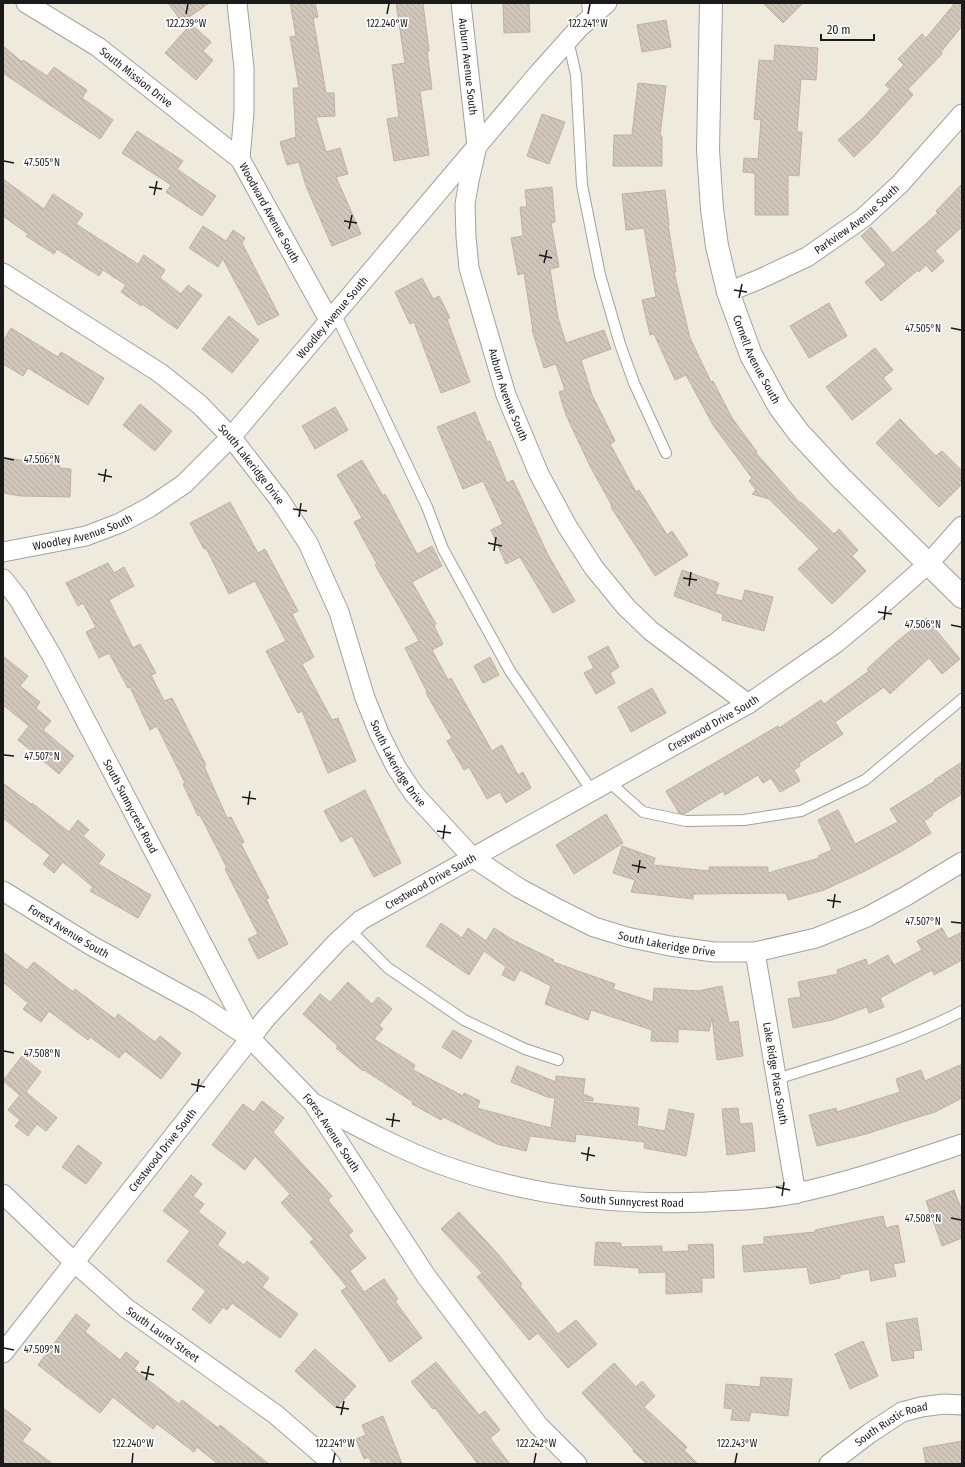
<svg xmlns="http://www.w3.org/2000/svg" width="965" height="1467" font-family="'Fira Sans Condensed',sans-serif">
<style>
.building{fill:url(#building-back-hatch);stroke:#c1b19f}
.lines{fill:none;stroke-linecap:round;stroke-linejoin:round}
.service-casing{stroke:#a1a1a1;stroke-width:12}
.minor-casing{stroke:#a1a1a1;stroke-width:21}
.tertiary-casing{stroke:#a1a1a1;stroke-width:24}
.service{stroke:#fff;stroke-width:10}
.minor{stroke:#fff;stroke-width:19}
.tertiary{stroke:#fff;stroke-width:22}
.ticks{fill:none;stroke:#1a1a1a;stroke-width:1.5}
.labels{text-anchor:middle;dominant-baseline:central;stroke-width:3.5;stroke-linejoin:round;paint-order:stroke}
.street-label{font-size:11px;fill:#1a1a1a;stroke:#fff}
.ticks-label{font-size:10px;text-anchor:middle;fill:#1a1a1a;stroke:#fff;stroke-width:3.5;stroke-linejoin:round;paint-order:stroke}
</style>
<defs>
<pattern id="building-back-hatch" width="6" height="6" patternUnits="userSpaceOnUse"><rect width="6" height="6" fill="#d1c6bb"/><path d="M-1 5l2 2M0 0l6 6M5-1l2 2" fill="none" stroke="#b3aaa0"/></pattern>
</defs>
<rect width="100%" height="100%" fill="#eeeade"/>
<path class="building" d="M168,3H209L182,22Z
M290,3H315L318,17L313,18L326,93H334L335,116L316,117L326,152L340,148L348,174L336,177L361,234L332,246L306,186L299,162L287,165L280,142L296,137L293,88H299L290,37L296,36Z
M396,3H423L429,51H427L432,89L420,91L429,155L394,161L387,119L399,117L392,65L405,63Z
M503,3H529L530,32L504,33Z
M763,3H803L783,23Z
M955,3H962V26L941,52L942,54L908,89L913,95L879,132V133L854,157L838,140L864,117L890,89L885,85L904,65L898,59L922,34L926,38Z
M666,20L671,47L642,52L637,25Z
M191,24L211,42L203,51L213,60L196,80L165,53Z
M775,45L818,48L816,80L801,79L797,132H802L799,176L788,175V215H755V173L743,172L744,158L758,159L761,120L754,119L759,60L774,61Z
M3,46L22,62L23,60L47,76L54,67L87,90L82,98L113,120L100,139L3,73Z
M638,83L666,86L660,136H662V166H613L614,135H632Z
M542,114L565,122L549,164L527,156Z
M137,131L183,161L177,169L216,196L202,216L166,192L171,185L122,153Z
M3,179L44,209L53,194L83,214L76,224L138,264L144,255L165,270L160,278L181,294L188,285L202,295L177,329L142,304L141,306L121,292L126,285L103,270L99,276L57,249L54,254L26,236L28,234L3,216Z
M962,184V227L935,251L944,261L932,272L926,265L919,272L918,270L881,301L865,282L886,265L861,236L871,227L893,253L938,213L936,211Z
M552,187L555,222L551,223L559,267L550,269L558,318L566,343L604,330L611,349L581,360L592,395L615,441L610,444L636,492L639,490L667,535L672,531L688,555L655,576L611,507L612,506L590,466L566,415L559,392L565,390L556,364L544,368L532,330H533L524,273L518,275L511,238L523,236L520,207H527L525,190Z
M665,190L669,225H668L676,272H674L690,338L711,382L713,381L732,418L757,452L756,453L800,503L801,502L834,534L839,529L858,550L852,556L866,571L832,604L798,569L819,549L769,499L752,494L756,490L749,481L752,478L713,425L686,375L675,380L654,334L650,335L642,300L656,297L644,228L626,230L622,194Z
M203,226L226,241L233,230L245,238L242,243L279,315L258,325L223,259L218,267L189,248Z
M422,278L433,299L439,296L450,318L447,319L470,382L441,393L414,322L410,324L395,292Z
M829,303L847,336L809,358L790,326Z
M229,316L259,340L232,373L202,349Z
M11,328L58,357L61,352L104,378L88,405L28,368L23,376L3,364V341Z
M875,348L893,370L883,378L892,389L852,420L826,387Z
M140,404L172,431L155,451L123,425Z
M335,407L348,430L315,449L302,426Z
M475,412L487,442L490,441L507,483L513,480L548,555L575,601L553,613L520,557L506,564L491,530L503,524L483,481L463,489L437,427Z
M900,419L936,456L942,451L962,471V484L939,507L876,443Z
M37,453L60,454L59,468L71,469L70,497L21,496L3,493V457L37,463Z
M362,460L383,496L385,494L417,554L432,546L442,566L412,582L436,624L434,626L443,644L432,650L448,680L451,678L492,751L502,745L518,775L523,772L531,788L506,803L500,792L487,799L469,767L464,770L447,741L452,738L426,693L427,692L405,648L419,641L375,565L377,564L354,522L362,518L337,475Z
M230,502L258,553L265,549L298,611L292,614L314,657L302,664L332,720L338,718L356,761L328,773L302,711L298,713L266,651L286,641L255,581L229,594L206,548L204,549L190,523Z
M108,563L114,573L124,567L134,586L109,600L133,648L140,644L156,673L151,675L164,701L172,698L206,765L204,766L227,818L231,817L244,842L241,844L269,898L266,899L288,944L258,959L248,939L258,934L225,869L227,868L200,815L198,816L183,784L185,783L157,726L150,730L130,687L128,688L109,653L99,658L86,632L96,627L83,603L78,606L66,583Z
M682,570L719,583L715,594L742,601L745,590L773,597L764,631L722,620L723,614L674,596Z
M926,618L960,659L942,674L929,658L890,694L884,687L835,722L843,734L799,763L800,766L794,770L800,781L780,792L771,778L763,783L758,775L725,795L723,791L684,814L679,813L666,791L778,726L779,728L821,700L824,704L869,671L867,669L894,644Z
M608,646L619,667L610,673L615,683L596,694L584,673L594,668L588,657Z
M3,656L28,676L20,686L40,702L36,708L51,721L43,730L74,756L59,774L18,740L29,726L3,705Z
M490,657L499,675L483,683L474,666Z
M652,688L666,713L631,732L618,707Z
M962,762V794L932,813L933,815L924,821L931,833L904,850L865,871L824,890L788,900L786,893L693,894V899L631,892L635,880L613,873L622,846L655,858L653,865L709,871V867H768V873L819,858L818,856L832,850L818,820L838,810L855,844L898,822L890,809L935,781L934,780Z
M3,783L31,804L32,803L69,832L78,820L89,830L83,836L105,855L98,864L151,895L138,918L90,891L93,887L63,862L54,873L43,864L50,855L3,818Z
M365,790L401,863L374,877L352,836L341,842L324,811Z
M606,814L623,843L574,874L556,845Z
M441,923L462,938L468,928L486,941L494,928L511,939L554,960L553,962L615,984L613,989L653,1002L654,988L698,991L722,986L729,1023L738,1021L743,1056L717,1060L712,1017L709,1031L678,1029V1042L651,1041L652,1030L591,1010L588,1020L545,1004L551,986L520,970L514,981L502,975L506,967L484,951L469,975L426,946Z
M942,928L948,939L962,932V960L934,975L932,970L880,998L884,1007L869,1013L867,1007L832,1020L793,1028L788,999L801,997L798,982L838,974L837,970L866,959L868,966L888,955L894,965L922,950L917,941Z
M3,952L27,970L34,962L73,992L75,989L115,1019L118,1014L155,1042L160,1036L181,1053L161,1079L125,1051L119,1058L90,1037L88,1040L49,1011L41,1022L23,1009L28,1003L3,982Z
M348,982L372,1004L378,997L392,1009L379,1025L383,1029L374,1039L415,1065L413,1070L463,1096L464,1093L480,1101L477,1108L551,1128L555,1098L547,1097L511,1082L517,1066L556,1082V1076L585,1079L583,1094L593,1098V1101L583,1100V1102L639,1108L637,1126L665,1131L669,1109L694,1114L686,1156L644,1148L645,1142L576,1134L575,1142L530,1136L526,1151L497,1144L443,1117L441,1120L412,1104L413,1102L364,1070L363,1071L336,1048L338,1046L303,1014L320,994L330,1002Z
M453,1030L472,1041L461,1059L442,1047Z
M22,1056L41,1072L26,1092L57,1118L46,1131L37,1124L28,1136L15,1126L20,1120L8,1110L20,1095L3,1081Z
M962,1064V1098L935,1112L915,1118L866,1134L817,1146L809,1115L836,1108L837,1112L900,1092L896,1079L921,1070L925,1081Z
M262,1101L284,1118L273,1132L332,1196L328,1200L353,1231L348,1235L366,1258L350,1271L364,1292L384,1279L398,1299L395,1301L422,1338L390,1362L341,1291L347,1287L310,1242L314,1239L281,1203L290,1194L255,1156L245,1170L212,1145L243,1104L254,1112Z
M738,1108L740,1124L752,1123L755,1151L727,1155L722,1109Z
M78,1145L102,1163L86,1184L62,1167Z
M191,1175L202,1184L193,1196L204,1204L198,1212L226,1233L217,1245L244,1265L247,1261L269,1278L262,1287L298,1314L280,1338L232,1303L227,1310L223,1307L210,1324L192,1309L206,1291L167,1261L190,1231L163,1211Z
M954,1190L962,1211V1238L942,1246L926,1201Z
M459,1212L498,1254L522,1284L520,1286L558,1334L576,1320L597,1344L568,1368L538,1333L529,1340L477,1277L482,1273L441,1229Z
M883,1216L886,1228L898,1225L905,1262L893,1264L896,1276L871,1281L869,1269L840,1275V1278L810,1284L807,1267L744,1272L742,1246L764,1244V1237L815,1232V1230Z
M596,1242L621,1243V1247L662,1246V1252L689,1251L688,1245L713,1244L714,1278H702V1292L666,1294V1272L639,1273V1268L594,1265Z
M76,1314L90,1325L85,1332L120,1360L126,1352L139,1362L134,1369L179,1404L182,1400L218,1428L220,1425L269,1464H218L197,1447L194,1452L157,1424L153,1429L113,1397L100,1413L65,1386L38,1365Z
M917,1318L922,1350L913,1351L914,1358L892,1361L886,1323Z
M863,1341L878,1376L850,1389L835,1354Z
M315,1349L356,1386L336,1408L295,1371Z
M436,1362L479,1415L485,1411L500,1430L490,1438L510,1464H478L435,1408L433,1409L411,1382Z
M614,1363L636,1387L642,1381L655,1396L644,1407L687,1447L684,1450L698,1464H647L633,1451L634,1450L582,1393Z
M761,1377L792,1379L788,1416L751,1412L749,1421L731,1420L733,1409L724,1408L726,1384L760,1387Z
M3,1408L31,1429L22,1441L53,1464H3Z
M383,1416L402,1464H372L369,1457L364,1459L356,1439L366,1435L362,1425Z
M962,1441V1464H926L923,1448Z"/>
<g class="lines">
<g class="service-casing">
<path id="service" d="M587,3L589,19
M568,40L576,75L582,185L600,275L620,344L634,383L666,453
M335,313L427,507L443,549L510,671L592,791
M608,781L643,812L686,821L744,820L801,811L865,780L962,699
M350,930L388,968L464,1020L525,1049L558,1060
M776,1079C838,1060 905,1041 962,1011"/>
</g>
<g class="minor-casing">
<g id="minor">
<path id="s1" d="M26,3L98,47L240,159"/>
<path id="s2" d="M237,3L244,68V112L240,159L329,320"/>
<path id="s3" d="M461,3L477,146L469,181L465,204L466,237L469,268L506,395L539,474L567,526L594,568L626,607L651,631L748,704"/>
<path id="s4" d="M3,273L160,373L200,405L231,437L279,499L308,543L339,612L365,698L379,733L396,767L414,794L472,857L519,888L560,910L594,927L627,937L670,946L714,952H755L816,938L867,917L906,896L962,862"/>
<path id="s5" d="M728,292L760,279L807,257L863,218L900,184L962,114"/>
<path id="s6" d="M3,552L86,536L120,523L150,507L184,484L231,437L538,74L579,28L607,3"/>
<path id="s7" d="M3,579L18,598L52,656L251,1037"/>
<path id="s8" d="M3,891L92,946L200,1005L251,1039L313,1103L426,1276L538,1425L577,1464"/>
<path id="s9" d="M755,952L796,1194"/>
<path id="s10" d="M315,1104C355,1125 395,1147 437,1163C523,1195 615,1206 706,1202C736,1200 767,1200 797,1193C853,1181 908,1162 962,1144"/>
<path id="s11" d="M3,1194L74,1262L126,1308L275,1414L326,1458L331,1464"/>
<path id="s12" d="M3,1353L267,1017L336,943L361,920L748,704L836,643L877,609L928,564L962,526"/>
<path id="s13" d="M829,1464L870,1433L902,1412L921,1407L944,1404L962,1405"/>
</g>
</g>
<g class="tertiary-casing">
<g id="tertiary">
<path id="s14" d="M711,3L708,150L712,209L717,246L728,292L751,355L779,406L799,433L840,477L962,597"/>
</g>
</g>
<use href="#service" class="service"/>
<use href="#minor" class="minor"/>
<use href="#tertiary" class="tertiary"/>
</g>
<path class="ticks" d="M186,14L188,4M387,14L389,4M588,14L590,4M4,161L14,163M149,187L162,189M154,195L157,181M344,221L357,223M349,229L352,215M539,255L552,258M544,263L547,250M734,290L747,292M739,298L742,284M951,328L961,330M4,458L14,460M98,474L112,477M104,482L106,469M293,509L307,511M299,517L301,503M488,543L502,546M494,551L496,537M683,578L697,580M689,586L691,572M878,612L892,614M884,620L886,606M951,625L961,627M4,755L14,756M242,797L256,799M248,805L250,791M437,831L451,833M443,839L445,825M632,865L646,868M638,873L640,860M827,900L841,902M833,908L835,894M951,922L961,923M4,1051L14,1053M191,1084L205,1087M197,1092L199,1079M386,1119L400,1121M392,1127L394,1113M581,1153L595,1156M587,1161L589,1147M776,1187L790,1190M782,1196L784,1182M951,1218L961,1220M4,1348L14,1350M141,1372L154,1375M146,1380L149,1366M336,1407L349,1409M341,1415L344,1401M132,1463L133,1453M333,1463L335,1453M534,1463L536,1453M735,1463L737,1453"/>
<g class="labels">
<g class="street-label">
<text stroke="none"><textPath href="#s3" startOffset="64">Auburn Avenue South</textPath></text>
<text stroke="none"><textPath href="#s1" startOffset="133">South Mission Drive</textPath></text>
<text stroke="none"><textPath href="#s2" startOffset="218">Woodward Avenue South</textPath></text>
<text stroke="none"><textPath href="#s5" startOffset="149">Parkview Avenue South</textPath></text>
<text stroke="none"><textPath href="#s6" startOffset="419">Woodley Avenue South</textPath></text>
<text stroke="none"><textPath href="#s14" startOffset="364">Cornell Avenue South</textPath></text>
<text stroke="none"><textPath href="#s3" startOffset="400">Auburn Avenue South</textPath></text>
<text stroke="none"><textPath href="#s4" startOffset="316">South Lakeridge Drive</textPath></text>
<text stroke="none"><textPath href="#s6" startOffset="82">Woodley Avenue South</textPath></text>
<text stroke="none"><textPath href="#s12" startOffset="966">Crestwood Drive South</textPath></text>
<text stroke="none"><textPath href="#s4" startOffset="652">South Lakeridge Drive</textPath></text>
<text stroke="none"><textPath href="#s7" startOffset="261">South Sunnycrest Road</textPath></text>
<text stroke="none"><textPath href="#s12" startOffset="642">Crestwood Drive South</textPath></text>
<text stroke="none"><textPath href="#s8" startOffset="77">Forest Avenue South</textPath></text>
<text stroke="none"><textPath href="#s4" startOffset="988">South Lakeridge Drive</textPath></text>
<text stroke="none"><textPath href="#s9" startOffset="123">Lake Ridge Place South</textPath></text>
<text stroke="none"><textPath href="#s8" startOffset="413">Forest Avenue South</textPath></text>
<text stroke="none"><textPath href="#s12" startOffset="258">Crestwood Drive South</textPath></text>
<text stroke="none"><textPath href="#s10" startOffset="335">South Sunnycrest Road</textPath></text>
<text stroke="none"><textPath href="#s11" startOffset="213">South Laurel Street</textPath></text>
<text stroke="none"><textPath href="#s13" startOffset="75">South Rustic Road</textPath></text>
</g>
</g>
<g class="ticks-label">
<text x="186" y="27">122.239°W</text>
<text x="387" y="27">122.240°W</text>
<text x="588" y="27">122.241°W</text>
<text x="42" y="166">47.505°N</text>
<text x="923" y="332">47.505°N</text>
<text x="42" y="463">47.506°N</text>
<text x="923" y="628">47.506°N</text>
<text x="42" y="760">47.507°N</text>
<text x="923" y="925">47.507°N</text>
<text x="42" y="1057">47.508°N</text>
<text x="923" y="1222">47.508°N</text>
<text x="42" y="1353">47.509°N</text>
<text x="133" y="1447">122.240°W</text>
<text x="335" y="1447">122.241°W</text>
<text x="536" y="1447">122.242°W</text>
<text x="737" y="1447">122.243°W</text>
</g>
<rect width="965" height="1467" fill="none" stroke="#1a1a1a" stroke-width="8"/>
<path d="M821 34v6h53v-6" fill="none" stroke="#1a1a1a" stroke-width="2"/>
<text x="827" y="34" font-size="12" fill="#1a1a1a" stroke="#ffffff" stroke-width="3" paint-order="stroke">20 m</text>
</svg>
